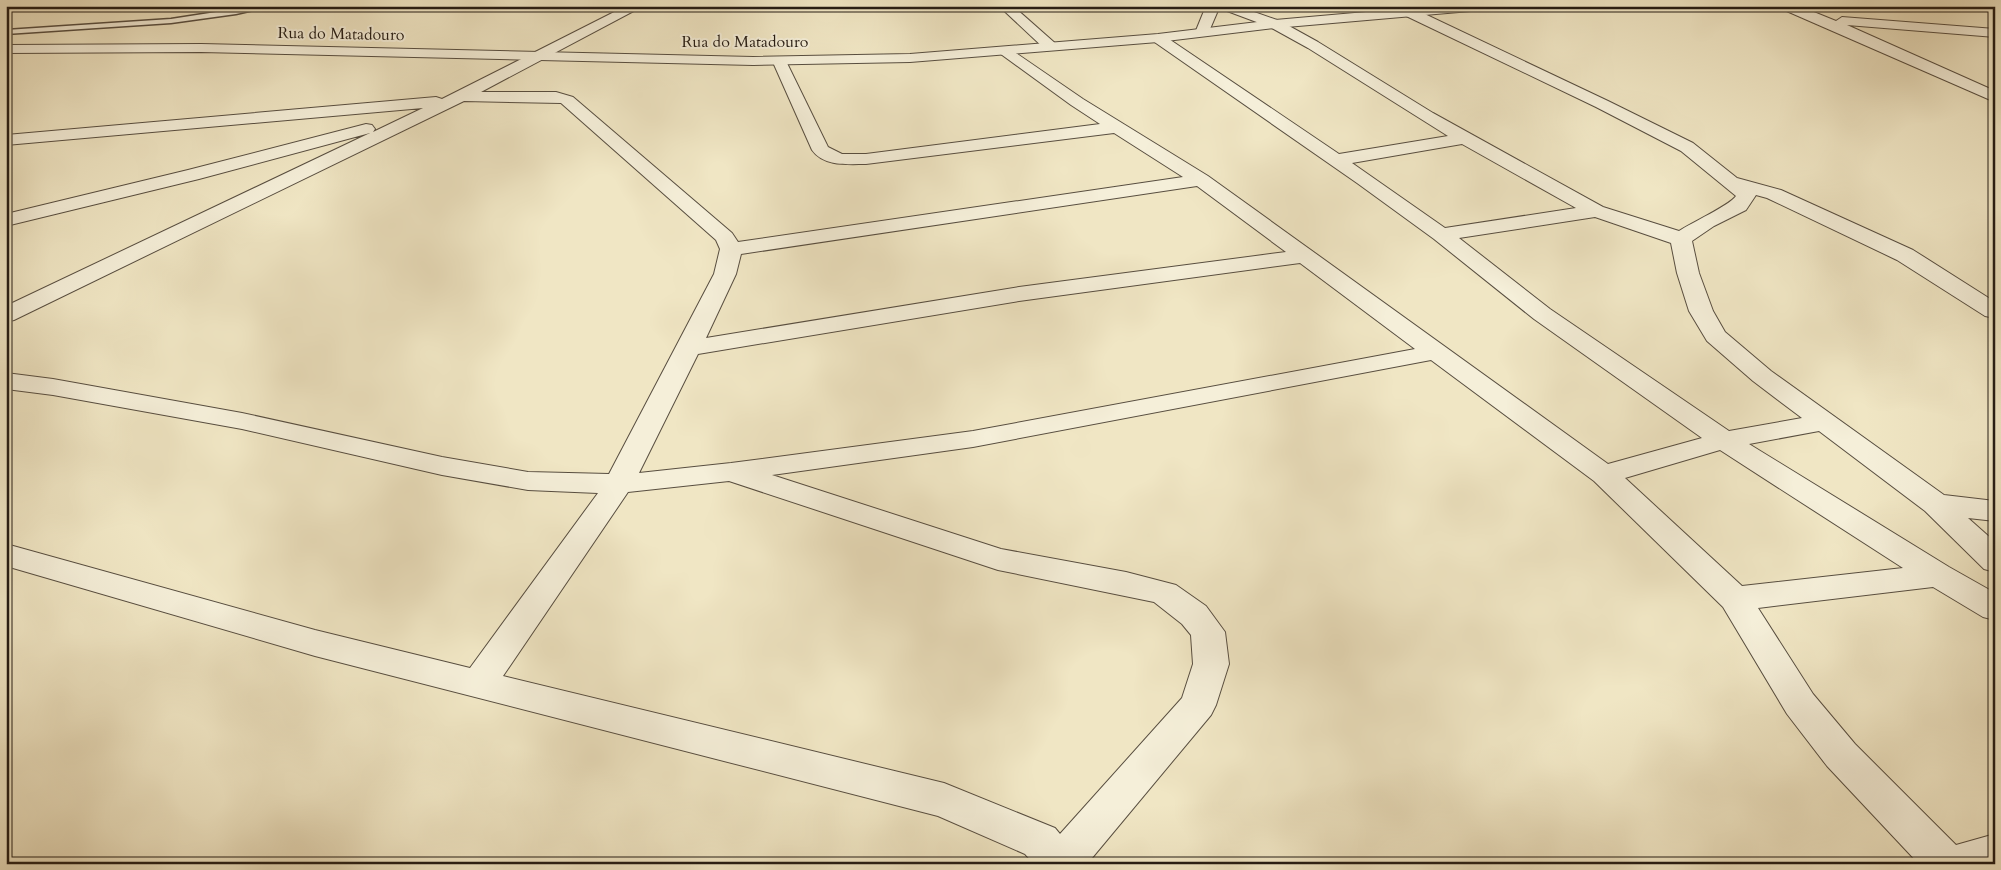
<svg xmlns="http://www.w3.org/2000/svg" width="2001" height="870" font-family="Cardo,serif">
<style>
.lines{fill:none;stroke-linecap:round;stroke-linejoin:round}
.service-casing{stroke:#584e40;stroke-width:3}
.minor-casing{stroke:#584e40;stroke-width:2}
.tertiary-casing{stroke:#584e40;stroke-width:2}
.service{fill:#f5efd9;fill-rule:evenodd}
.minor{fill:#f5efd9;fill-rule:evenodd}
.tertiary{fill:#f5efd9;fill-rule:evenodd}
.labels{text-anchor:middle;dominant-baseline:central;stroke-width:4;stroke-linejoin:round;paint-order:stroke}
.far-street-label{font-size:16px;fill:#251c14;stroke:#f5efd9}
</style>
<rect width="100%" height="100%" fill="#f0e6c4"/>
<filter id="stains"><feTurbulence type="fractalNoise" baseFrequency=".004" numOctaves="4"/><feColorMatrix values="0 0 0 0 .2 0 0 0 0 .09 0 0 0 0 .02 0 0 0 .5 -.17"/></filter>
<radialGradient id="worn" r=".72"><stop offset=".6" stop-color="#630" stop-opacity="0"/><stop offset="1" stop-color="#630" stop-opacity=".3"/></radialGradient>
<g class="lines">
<g class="service-casing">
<path id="service" d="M255,6H271L236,14L171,23L6,34V30L171,19Z"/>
</g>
<g class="minor-casing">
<path id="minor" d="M626,6H643L481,92H556L573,97L732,233L738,242L1183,177L1114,133L866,164C848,164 824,167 812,150L772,60L774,57H784L828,147L842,154H866L1100,124L1071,105L998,52L1000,49H1010L1083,99L1208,176L1608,464L1702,438L1534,319L1434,239L1357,183L1153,41L1151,38L1153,35H1163L1339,154L1448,136L1308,48L1270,27L1219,8L1207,36H1197L1195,33L1206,6H1237L1280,21L1318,42L1433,113L1603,207L1679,231C1691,223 1730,205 1736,196L1681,151L1596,107L1402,14L1400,11L1402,8H1412L1608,101L1693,143L1737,178L1781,190L1913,250L1995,302V318L1985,316L1897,260L1767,198L1756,195L1746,210L1714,226L1692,241L1699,273L1713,311L1725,332L1771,371L1944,495L1995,501V521L1968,518L1995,542V572L1984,569L1925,511L1819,431L1749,444L1949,567L1995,593V620L1983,617L1933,587L1758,608L1813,694L1855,744L1956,845L1995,834V864H1919L1827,766L1787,714L1723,607L1594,481L1431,360L973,447L772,475L1001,549L1126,572L1176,585L1206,606L1225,632L1229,664L1216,705L1211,715L1087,864H1034L1025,854L938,816L315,656L6,566V544L315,630L470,668L598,493L528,490L442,475L242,429L53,395L6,389V373L53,379L242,413L442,457L528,472L609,474L714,274L720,249L716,240L561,103L464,101L14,320L6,322V306L370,133L199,179L6,226V214L188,170L366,124L372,125L375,129L373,132L423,108L6,145V135L436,97L442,99ZM1462,144L1576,208L1445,228L1352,163ZM1197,186L1286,252L1019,287L706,338L736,274L741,254ZM1595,217L1671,243L1677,273L1689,311L1707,341L1753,381L1802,418L1729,431L1550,309L1459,238ZM1300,263L1415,349L973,431L731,463L639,473L698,354L1019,301ZM1720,450L1903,568L1742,586L1625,478ZM729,481L998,570L1154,602L1182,624L1191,635L1193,664L1182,698L1060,834L1055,828L944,783L503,676L628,492Z
M999,6H1013L1056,44L1058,47L1056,50H1046Z
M1781,6H1799L1836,21L1842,17L1995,29V37L1847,25L1995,91V102L1782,9Z"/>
</g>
<g class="tertiary-casing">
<path id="tertiary" d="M1434,6H1488L1482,10L1275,28L1158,42L910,62L753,65L201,52L6,53V45L201,44L753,57L910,54L1158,34L1275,20Z"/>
</g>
<use href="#service" class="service"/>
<use href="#minor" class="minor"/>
<use href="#tertiary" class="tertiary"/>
</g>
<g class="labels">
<g class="far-street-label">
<text transform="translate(341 34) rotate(1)">Rua do Matadouro</text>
<text x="745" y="42">Rua do Matadouro</text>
</g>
</g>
<rect width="2001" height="870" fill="none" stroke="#f0e6c4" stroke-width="25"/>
<rect x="8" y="8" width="1986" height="855" fill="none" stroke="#251c14" stroke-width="2.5"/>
<rect x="12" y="12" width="1976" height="845" fill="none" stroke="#251c14"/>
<rect width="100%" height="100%" filter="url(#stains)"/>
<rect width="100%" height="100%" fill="url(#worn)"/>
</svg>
